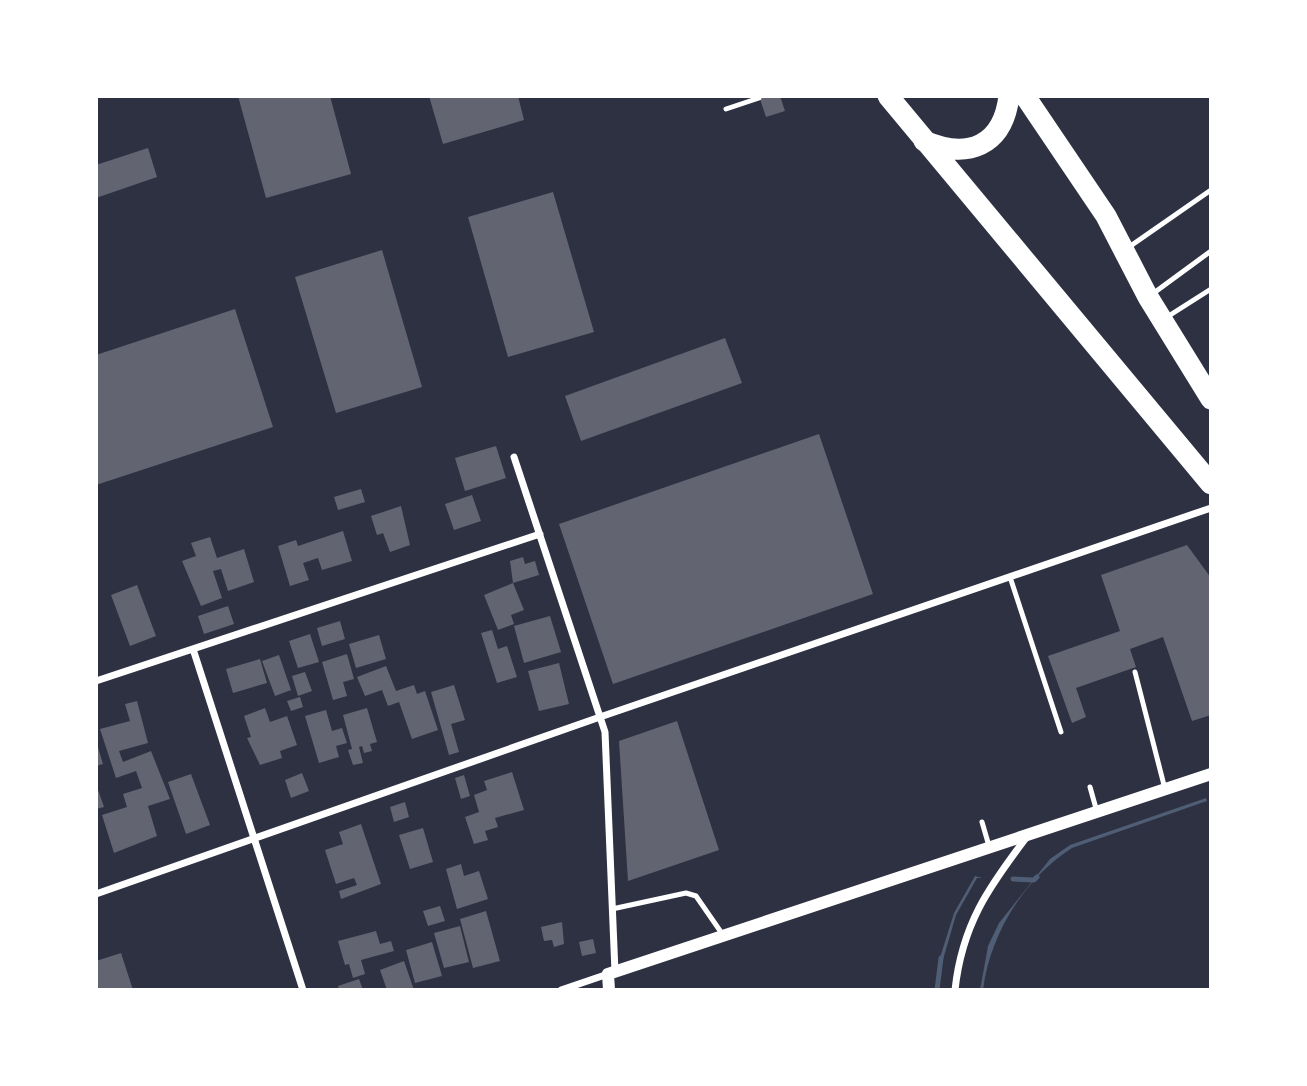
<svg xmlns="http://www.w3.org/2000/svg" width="1307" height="1086" font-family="Barlow,sans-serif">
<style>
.water{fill:#4f5d75}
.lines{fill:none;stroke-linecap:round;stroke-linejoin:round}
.stream{stroke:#4f5d75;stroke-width:5}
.building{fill:#626471}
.service{stroke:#fff;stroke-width:5}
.minor{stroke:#fff;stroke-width:7}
.tertiary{stroke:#fff;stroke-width:12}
.motorway{stroke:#fff;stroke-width:21}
</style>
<rect width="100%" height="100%" fill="#2d3142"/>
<path class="water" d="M1206,798L1207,801L1072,848C1024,879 990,934 983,990H980L988,946L999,923L1050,859L1070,845Z
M975,876L982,878H977L956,915L942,963L938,964L954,913Z"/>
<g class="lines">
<path class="stream" d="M1013,879L1034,880L1037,877
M937,990L941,958"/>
</g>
<path class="building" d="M238,96H330L351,174L266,198Z
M429,96H518L524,120L443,144Z
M759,96H780L785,111L766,117Z
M148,148L157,177L96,198V165Z
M553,192L594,332L508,357L468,217Z
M382,250L422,387L336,413L295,277Z
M235,309L273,427L96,485V355Z
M725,338L742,383L581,441L565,396Z
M819,434L873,594L613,684L559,524Z
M496,446L506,478L465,491L455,458Z
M361,489L365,502L338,510L334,497Z
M472,495L481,521L454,530L445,504Z
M401,506L410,545L390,552L383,533L377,535L371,516Z
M343,531L352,561L322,570L318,558L303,563L309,580L290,586L278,546L296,540L298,546Z
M210,537L217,558L244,549L254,582L228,591L221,569L213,571L222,598L201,606L182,561L196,556L191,543Z
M1187,545L1211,578V715L1192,721L1163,637L1130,649L1136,667L1076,688L1086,717L1072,723L1048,656L1120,631L1101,575Z
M523,557L525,564L535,561L539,575L513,583L524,610L511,615L514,624L498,630L484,595L513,583L510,561Z
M137,585L156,636L130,646L111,595Z
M228,606L234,624L204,634L198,616Z
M550,616L561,652L524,663L514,626Z
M340,621L345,639L322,646L317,628Z
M492,630L498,649L507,646L517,677L497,683L481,633Z
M310,634L319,662L298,668L289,641Z
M379,635L386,659L356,668L349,644Z
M347,654L354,679L343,682L347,696L333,700L322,662Z
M279,655L291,690L275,696L262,661Z
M260,659L267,683L233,693L226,669Z
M559,663L569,704L539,711L528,671Z
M386,666L396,691L414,685L417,694L425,691L438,730L412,739L399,702L388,706L382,690L365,696L357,677Z
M305,672L312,691L298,696L292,676Z
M454,685L465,720L451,724L459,752L449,755L431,692Z
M300,697L303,707L291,711L287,701Z
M137,701L148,743L119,751L123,762L151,751L170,799L148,806L157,836L114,853L102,815L127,807L123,794L142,788L136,771L116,778L100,729L130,721L125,704Z
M265,708L270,722L287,716L297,745L280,751L282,758L260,765L247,738L251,737L244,716Z
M367,708L377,742L370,744L372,751L364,753L362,746L359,747L363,763L353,765L348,750L352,749L343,715Z
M326,710L332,731L342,728L347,743L336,746L339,757L319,763L305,716Z
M677,721L719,850L628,881L619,741Z
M97,744L103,764L96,766V745Z
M512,772L524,810L495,818L498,827L485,831L488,840L474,844L465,817L479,812L474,795L487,790L484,781Z
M302,773L309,791L291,798L285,780Z
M191,774L210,825L186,834L168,782Z
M464,775L470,796L461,799L455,778Z
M96,784L104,807L96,809Z
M405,802L409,817L394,822L390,807Z
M361,824L381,884L341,899L339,891L357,885L354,878L336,884L325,850L343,844L339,832Z
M423,828L433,862L410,869L399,835Z
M461,864L464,876L479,871L488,899L457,909L446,869Z
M440,906L445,921L428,926L423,911Z
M486,911L500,961L473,968L460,919Z
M562,922L564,944L554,947L552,940L544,941L541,927Z
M460,926L469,962L444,968L434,933Z
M376,931L380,944L391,941L394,951L361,960L365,974L353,978L349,964L345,965L338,941Z
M593,939L596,953L582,956L579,942Z
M432,942L442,976L415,983L406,950Z
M121,953L133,990H96V961Z
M404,961L414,990H387L380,970Z
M359,979L363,990H339L338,986Z"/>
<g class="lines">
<path class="service" d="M726,109L759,98
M1129,247L1211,190
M1151,295L1211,251
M1167,317L1211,289
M1010,577L1061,732
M1135,672L1165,789
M1090,787L1097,812
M982,822L989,846
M612,909L686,893L696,896L723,935"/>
<path class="minor" d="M514,457L605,732L615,972
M193,649L303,990
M96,681L540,534
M96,894L600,717L1211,508
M561,990L608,974
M955,990C962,925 988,888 1026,838"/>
<path class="tertiary" d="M609,990L608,974L1211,774"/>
<path class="motorway" d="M888,96L1211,484
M1025,96L1106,216L1148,297L1211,399
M924,141C968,160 1003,146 1009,96"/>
</g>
<rect width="1307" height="1086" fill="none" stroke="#ffffff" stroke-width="196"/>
</svg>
